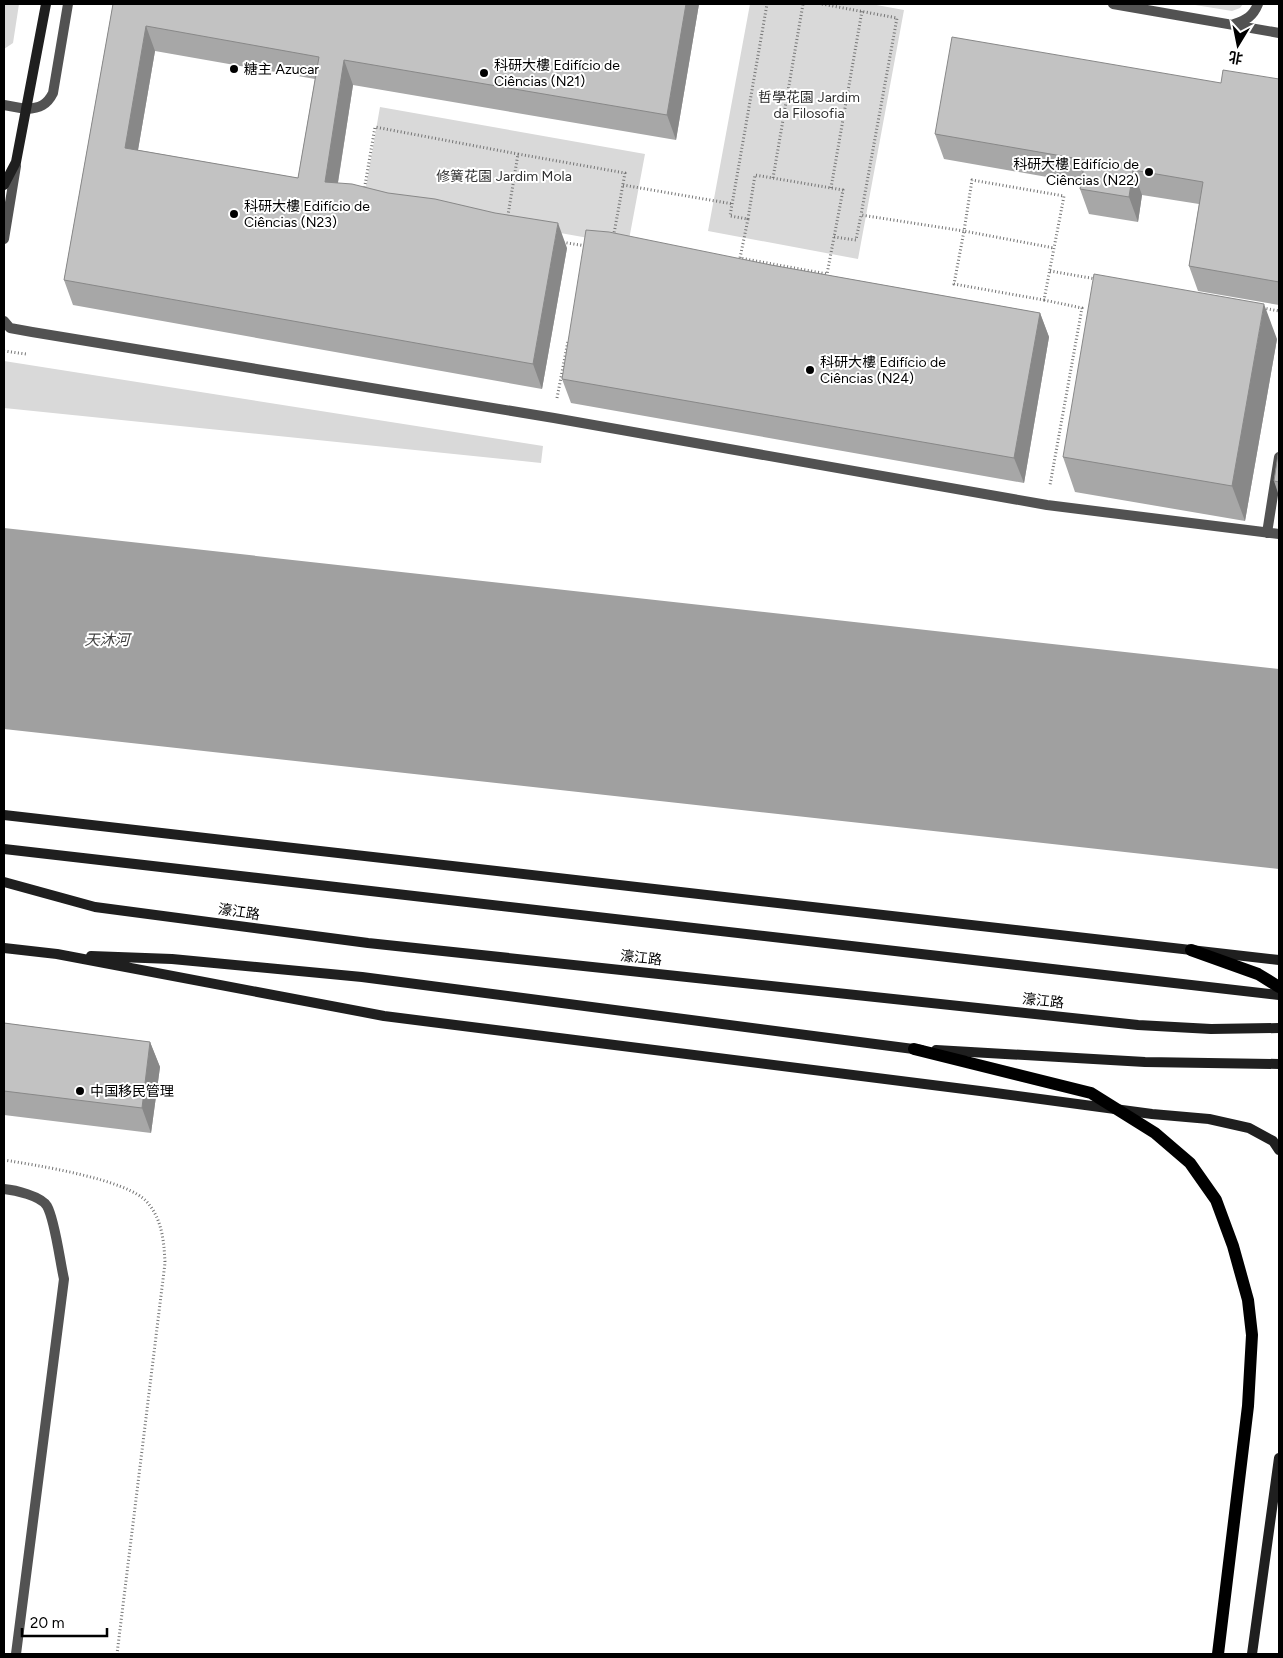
<svg xmlns="http://www.w3.org/2000/svg" width="1283" height="1658" font-family="Figtree,'Noto Sans SC',sans-serif">
<style>
.green{fill:#d9d9d9}
.water{fill:#a0a0a0}
.lines{fill:none;stroke-linecap:round;stroke-linejoin:round}
.path{stroke:#747474;stroke-width:3;stroke-dasharray:1 2.5;stroke-linecap:butt}
.service{stroke:#525252;stroke-width:10}
.minor{stroke:#525252;stroke-width:10}
.secondary{stroke:#1f1f1f;stroke-width:10}
.primary{stroke:#000;stroke-width:12}
.wall{fill:#a7a7a7;fill-rule:evenodd}
.shaded-wall{fill:#888}
.building{fill:#c2c2c2;stroke:#888;fill-rule:evenodd}
.poi-dot{fill:#000;stroke:#fff;stroke-width:2}
.labels{text-anchor:middle;dominant-baseline:central;stroke-width:4;stroke-linejoin:round;paint-order:stroke}
.poi-label{font-size:14px;fill:#000;stroke:#fff;text-anchor:start}
.park-label{font-size:14px;fill:#303030;stroke:#fff}
.street-label{font-size:14px;fill:#000;stroke:#fff}
.water-label{font-size:15px;font-style:italic;fill:#414141;stroke:#fff}
</style>
<rect width="100%" height="100%" fill="#fff"/>
<path class="green" d="M4,4H19L13,43L4,49Z
M750,4H871L904,10L858,259L708,231Z
M1189,4H1243L1240,8L1232,11Z
M380,107L645,154L628,245L364,198Z
M4,361L543,446L541,463L4,408Z"/>
<path class="water" d="M4,528L1279,669V869L4,729Z"/>
<g class="lines">
<path class="path" d="M822,4L897,18L861,215
M518,154L625,173L611,250L505,233Z
M773,178L803,4
M623,185L733,204
M831,188L862,11
M364,191L375,127L518,154
M748,219L755,175L843,190L827,274L740,258L748,219L730,216L767,4
M834,237L856,240L861,215L964,231L972,180L1064,196L1044,300L954,284L964,231L1054,248
M1050,271L1096,279
M1044,300L1082,308L1050,485
M1263,308L1279,311
M4,351L26,354
M557,398L568,341
M4,1160C35,1165 127,1179 147,1202C162,1219 164,1241 165,1263L117,1654"/>
<path class="service" d="M4,105L26,109"/>
<path class="minor" d="M1113,4L1279,33
M1234,24C1247,20 1253,16 1258,4
M26,109C40,108 47,105 53,93L68,4
M4,239L16,166
M4,321L10,328L32,332L554,418L1047,505L1279,534
M1267,533L1279,457
M4,1189C15,1190 41,1196 47,1206C55,1220 60,1262 64,1279L16,1654"/>
<path class="secondary" d="M4,185L16,162L46,4
M4,815L1279,960
M4,849L1279,995
M4,882L95,907L368,943L1138,1025L1211,1029L1279,1028
M4,948L57,954L384,1016L988,1092L1152,1114L1209,1119L1249,1128L1273,1141L1279,1150
M91,956L172,959L362,977L921,1050
M936,1050L1145,1062L1279,1064
M1252,1654L1279,1458"/>
<path class="primary" d="M1191,950L1258,974L1279,987
M914,1049L1091,1093L1155,1133L1190,1163L1216,1200L1233,1246L1248,1300L1252,1335L1248,1406L1218,1654"/>
</g>
<path class="wall" d="M113,4H699L676,140L353,85L338,183L567,248L542,389L73,305L64,280ZM155,51L315,79L298,178L138,150Z
M1279,79V305L1198,291L1189,266L1199,204L1142,195L1138,222L1089,214L1080,189L1081,183L944,159L935,134L1221,83Z
M771,265L1040,313L1049,337L1024,483L571,403L562,379Z
M1277,339L1245,521L1075,492L1063,457Z
M1279,448V496L1274,481Z
M4,1023L150,1042L160,1067L151,1133L4,1115Z"/>
<path class="shaded-wall" d="M686,4H699L676,140L667,115Z
M146,26L155,51L134,173L125,148Z
M344,60L353,85L334,207L325,182Z
M1133,170L1142,195L1138,222L1129,197Z
M558,223L567,248L542,389L533,364Z
M1264,304L1277,339L1245,521L1232,486Z
M1040,313L1049,337L1024,483L1014,458Z
M150,1042L160,1067L151,1133L142,1108Z"/>
<path class="building" d="M113,4H686L667,115L344,60L325,182L352,184L388,193L435,199L495,213L558,223L533,364L64,280ZM146,26L319,57L298,178L125,148Z
M952,37L1221,83L1223,70L1279,79V282L1189,266L1203,182L1133,170L1129,197L1080,189L1085,160L935,134Z
M586,230L609,232L771,265L1040,313L1014,458L562,379Z
M1094,274L1264,304L1232,486L1063,457Z
M1279,448V482L1274,481Z
M4,1023L150,1042L142,1108L4,1091Z"/>
<g class="poi-dot">
<circle cx="234" cy="69" r="5"/>
<circle cx="484" cy="73" r="5"/>
<circle cx="1149" cy="172" r="5"/>
<circle cx="234" cy="214" r="5"/>
<circle cx="810" cy="370" r="5"/>
<circle cx="80" cy="1091" r="5"/>
</g>
<g class="labels">
<g class="poi-label">
<text x="494" y="65">科研大樓 Edifício de<tspan x="494" dy="16">Ciências (N21)</tspan></text>
<text x="244" y="69">糖主 Azucar</text>
<text x="1139" y="164" text-anchor="end">科研大樓 Edifício de<tspan x="1139" dy="16">Ciências (N22)</tspan></text>
<text x="244" y="206">科研大樓 Edifício de<tspan x="244" dy="16">Ciências (N23)</tspan></text>
<text x="820" y="362">科研大樓 Edifício de<tspan x="820" dy="16">Ciências (N24)</tspan></text>
<text x="90" y="1091">中国移民管理</text>
</g>
<g class="park-label">
<text x="809" y="97">哲學花園 Jardim<tspan x="809" dy="16">da Filosofia</tspan></text>
<text x="504" y="176">修簧花園 Jardim Mola</text>
</g>
<g class="street-label">
<text transform="translate(239 912) rotate(8)">濠江路</text>
<text transform="translate(641 958) rotate(6)">濠江路</text>
<text transform="translate(1043 1001) rotate(6)">濠江路</text>
</g>
<g class="water-label">
<text x="107" y="640">天沐河</text>
</g>
</g>
<rect width="1283" height="1658" fill="none" stroke="#000000" stroke-width="10"/>
<g transform="translate(1238 45) rotate(190)" stroke="#ffffff" stroke-width="4" paint-order="stroke">
<path d="M0-4L9 19L0 12L-9 19Z" fill="#000000"/>
<text y="-8" font-size="14" font-weight="bold" text-anchor="middle" fill="#000000">北</text>
</g>
<path d="M22 1628v8h85v-8" fill="none" stroke="#000000" stroke-width="2.5"/>
<text x="30" y="1628" font-size="15" fill="#000000" stroke="#ffffff" stroke-width="4" paint-order="stroke">20 m</text>
</svg>
